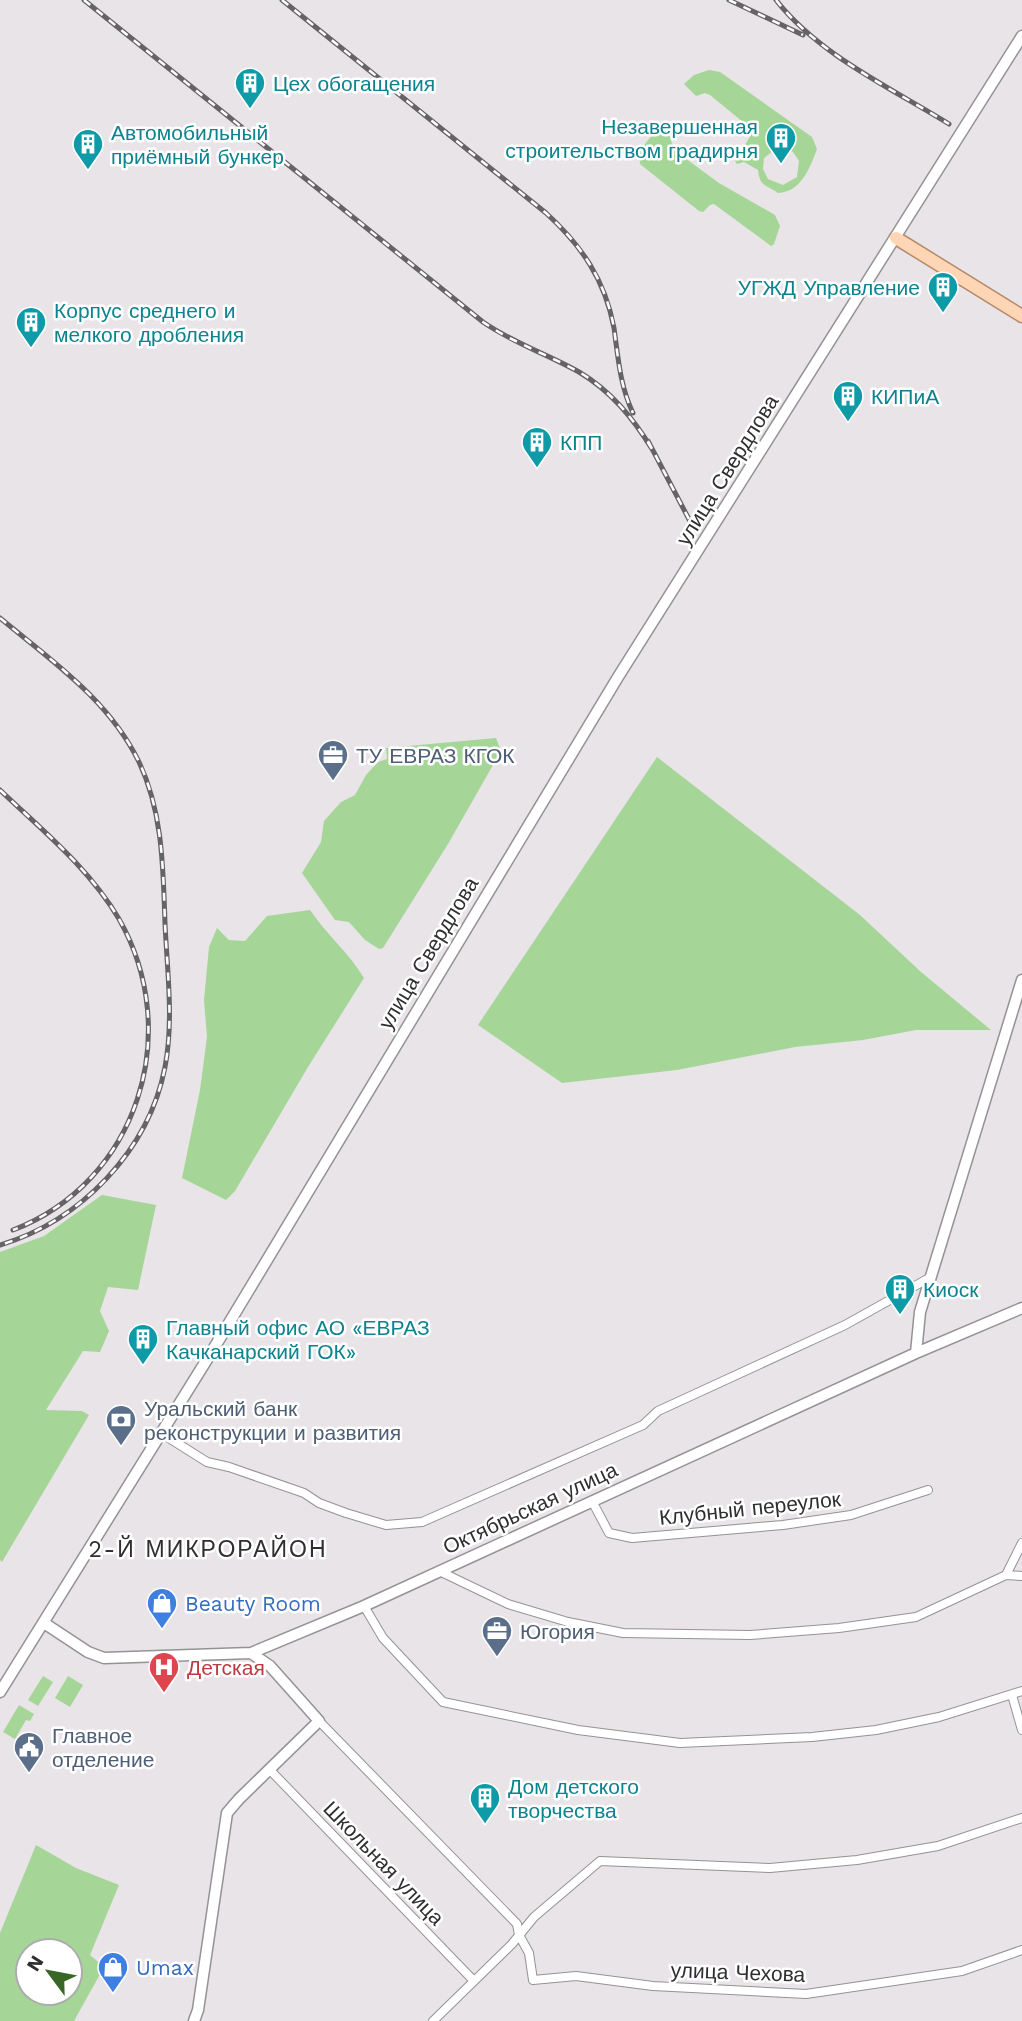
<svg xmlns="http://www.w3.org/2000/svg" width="1022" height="2021" font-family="'Work Sans',sans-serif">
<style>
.green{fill:#a5d697;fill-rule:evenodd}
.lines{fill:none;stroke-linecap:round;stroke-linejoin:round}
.street-casing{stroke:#959295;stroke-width:10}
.secondary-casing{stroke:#959295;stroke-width:13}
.primary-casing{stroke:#b68a68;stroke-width:15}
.street{stroke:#fff;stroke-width:8}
.secondary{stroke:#fff;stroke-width:10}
.primary{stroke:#fed6b6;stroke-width:12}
.rail-casing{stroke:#656365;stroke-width:5}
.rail{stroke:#fff;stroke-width:2.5;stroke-dasharray:8;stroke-linecap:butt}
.labels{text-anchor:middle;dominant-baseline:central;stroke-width:5;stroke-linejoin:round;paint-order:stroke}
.culture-label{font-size:21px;fill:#0d838f;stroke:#fff;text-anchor:start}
.street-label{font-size:21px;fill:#302f30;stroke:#fff}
.service-label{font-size:21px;fill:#4e5e75;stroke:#fff;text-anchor:start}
.shop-label{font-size:21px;fill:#366cbe;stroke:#fff;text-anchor:start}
.health-label{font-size:21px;fill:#be3a42;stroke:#fff;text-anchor:start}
.neighbourhood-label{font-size:23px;letter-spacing:2px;fill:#302f30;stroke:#fff}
</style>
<rect width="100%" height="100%" fill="#e8e4e8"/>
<path class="green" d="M709,70L720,72L812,137L817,149C810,168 801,192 778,193C764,184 760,186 758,170L744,162L737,164L735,161L751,135L749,127L710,95L705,93L696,96L684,84L694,75ZM777,148L793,152L799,161L797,177L783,185L768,179L763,169L764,158Z
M660,130L670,136L673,148L678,153L719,183L775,215L780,226L774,244L771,246L714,204L710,205L703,212L699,211L640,164L639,152L655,131Z
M496,738L501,751L448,844L383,948L379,949L365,940L349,922L335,920L302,873L321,842L324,821L341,802L355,795L366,775L378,762L387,759L386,748Z
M657,757L860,915L921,972L991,1030H916L863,1040L795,1047L677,1070L562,1083L478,1025Z
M310,910C327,935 349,953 364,978L308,1067L235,1191L226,1200L182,1178L200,1090L207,1037L204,1000L209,947L217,928L229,940L245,941L267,916Z
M102,1195L156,1205L138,1290L108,1287L100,1311L109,1331L100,1352L83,1351L46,1410L82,1411L89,1415L2,1562L0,1560V1252L44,1236Z
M43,1676L53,1682L38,1706L28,1700Z
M68,1676L83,1685L70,1707L55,1698Z
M19,1705L34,1714L30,1721L26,1720L15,1739L3,1732Z
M36,1845L76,1868L119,1885L90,1955L104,1967L74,2021H0V1933ZM28,1951H70V1993H28Z"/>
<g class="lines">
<g class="street-casing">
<path id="street" d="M161,1433L207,1462L229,1467L304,1493L319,1503L346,1513L386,1525L422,1522L643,1425L658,1411L845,1325L931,1277
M592,1501L609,1533L632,1538L783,1525L851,1515L928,1490
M439,1571L508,1604L568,1622L623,1633L750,1635L839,1628L916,1617L1006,1575L1022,1543
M1006,1575L1022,1576
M364,1606L383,1638L443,1702L578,1730L680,1743L812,1737L876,1730L939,1717L1022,1691
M1012,1695L1022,1730
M319,1721L517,1924L519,1935L529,1953L533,1980L576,1976L653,1986L806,1994L962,1971L1022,1950
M269,1769L474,1981
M433,2021L512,1944L534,1917L600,1861L770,1868L857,1860L938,1846L1022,1818"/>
</g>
<g class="secondary-casing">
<path id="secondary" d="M916,1353L920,1312L1022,980
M44,1623L88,1652L104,1658L251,1653L364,1606L916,1353L1022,1308
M0,1692L211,1353L618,677L1022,36
M194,2021L198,2010L227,1813L239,1799L319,1721L270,1666L251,1653"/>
</g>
<g class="primary-casing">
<path id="primary" d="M896,238L1022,316"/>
</g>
<use href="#street" class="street"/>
<use href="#secondary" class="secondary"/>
<use href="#primary" class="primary"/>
<g class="rail-casing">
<path id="rail" d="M84,0L483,322C513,343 547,354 579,372C611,391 633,418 652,449
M282,0L546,213C582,246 605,280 614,328C618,357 620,386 633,413
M729,0L803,35
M776,0C819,55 891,88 949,124
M648,441L692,525
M0,618C52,661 109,700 139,762C163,813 163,868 165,923C167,970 174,1020 165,1067C149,1150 81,1221 0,1245
M0,790C42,830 89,868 119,919C184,1033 138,1182 13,1230"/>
</g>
<use href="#rail" class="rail"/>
</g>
<defs>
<g id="building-pin" transform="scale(1.575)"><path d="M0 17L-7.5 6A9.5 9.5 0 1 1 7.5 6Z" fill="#0f9aa8" stroke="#fff"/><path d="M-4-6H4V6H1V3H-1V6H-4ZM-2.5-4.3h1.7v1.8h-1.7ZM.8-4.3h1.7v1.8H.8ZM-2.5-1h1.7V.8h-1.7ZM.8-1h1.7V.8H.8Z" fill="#fff"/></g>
<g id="office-pin" transform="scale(1.575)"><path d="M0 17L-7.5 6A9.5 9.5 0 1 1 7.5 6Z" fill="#5c6f8a" stroke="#fff"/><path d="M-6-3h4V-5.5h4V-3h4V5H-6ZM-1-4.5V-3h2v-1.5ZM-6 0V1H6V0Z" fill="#fff"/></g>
<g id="bank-pin" transform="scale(1.575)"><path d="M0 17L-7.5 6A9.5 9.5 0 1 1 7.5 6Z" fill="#5c6f8a" stroke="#fff"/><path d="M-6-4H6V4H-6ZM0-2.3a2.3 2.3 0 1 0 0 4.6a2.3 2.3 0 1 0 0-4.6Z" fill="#fff"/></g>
<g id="shop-pin" transform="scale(1.575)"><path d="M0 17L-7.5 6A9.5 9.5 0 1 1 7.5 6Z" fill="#3f7fe0" stroke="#fff"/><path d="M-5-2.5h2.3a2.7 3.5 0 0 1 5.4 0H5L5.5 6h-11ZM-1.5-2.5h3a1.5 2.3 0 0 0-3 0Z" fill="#fff"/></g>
<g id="hospital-pin" transform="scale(1.575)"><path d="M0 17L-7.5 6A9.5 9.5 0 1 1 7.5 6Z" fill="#e0444e" stroke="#fff"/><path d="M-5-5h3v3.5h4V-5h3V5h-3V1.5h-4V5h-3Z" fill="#fff"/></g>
<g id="civic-pin" transform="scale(1.575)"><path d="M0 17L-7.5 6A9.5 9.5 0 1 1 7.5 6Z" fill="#5c6f8a" stroke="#fff"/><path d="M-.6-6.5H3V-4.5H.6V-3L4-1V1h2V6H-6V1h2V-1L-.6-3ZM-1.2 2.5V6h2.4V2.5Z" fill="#fff"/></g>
</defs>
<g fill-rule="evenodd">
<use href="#building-pin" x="250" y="83"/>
<use href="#building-pin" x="781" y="138"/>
<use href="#building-pin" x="88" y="144"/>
<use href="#building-pin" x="943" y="287"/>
<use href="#building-pin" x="31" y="322"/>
<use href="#building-pin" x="848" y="396"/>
<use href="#building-pin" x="537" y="442"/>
<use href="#office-pin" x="333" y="755"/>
<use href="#building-pin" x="900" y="1289"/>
<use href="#building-pin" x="143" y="1339"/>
<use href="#bank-pin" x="121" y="1420"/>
<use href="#shop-pin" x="162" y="1603"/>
<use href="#office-pin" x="497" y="1631"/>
<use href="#hospital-pin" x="164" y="1667"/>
<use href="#civic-pin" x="29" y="1747"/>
<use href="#building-pin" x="485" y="1798"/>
<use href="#shop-pin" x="113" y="1967"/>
</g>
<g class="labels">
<g class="culture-label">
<text x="273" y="83">Цех обогащения</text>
<text x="758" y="126" text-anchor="end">Незавершенная<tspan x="758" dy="24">строительством градирня</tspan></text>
<text x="111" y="132">Автомобильный<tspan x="111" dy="24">приёмный бункер</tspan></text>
<text x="920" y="287" text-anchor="end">УГЖД Управление</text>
<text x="54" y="310">Корпус среднего и<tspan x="54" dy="24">мелкого дробления</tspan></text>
<text x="871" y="396">КИПиА</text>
<text x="560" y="442">КПП</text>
<text x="923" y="1289">Киоск</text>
<text x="166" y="1327">Главный офис АО «ЕВРАЗ<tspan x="166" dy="24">Качканарский ГОК»</tspan></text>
<text x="508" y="1786">Дом детского<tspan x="508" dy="24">творчества</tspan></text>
</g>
<g class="street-label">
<text transform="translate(727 470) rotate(-58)">улица Свердлова</text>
<text transform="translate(428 953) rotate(-59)">улица Свердлова</text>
<text transform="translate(530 1508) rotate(-25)">Октябрьская улица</text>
<text transform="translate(750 1508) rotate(-6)">Клубный переулок</text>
<text transform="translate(384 1863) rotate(46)">Школьная улица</text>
<text transform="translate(738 1972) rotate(2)">улица Чехова</text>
</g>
<g class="service-label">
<text x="356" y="755">ТУ ЕВРАЗ КГОК</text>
<text x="144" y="1408">Уральский банк<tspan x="144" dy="24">реконструкции и развития</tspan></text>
<text x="520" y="1631">Югория</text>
<text x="52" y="1735">Главное<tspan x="52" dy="24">отделение</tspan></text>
</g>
<g class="shop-label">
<text x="185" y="1603">Beauty Room</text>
<text x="136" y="1967">Umax</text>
</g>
<g class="health-label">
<text x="187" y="1667">Детская</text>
</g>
<g class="neighbourhood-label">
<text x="208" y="1549">2-Й МИКРОРАЙОН</text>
</g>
</g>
<g transform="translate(49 1972) rotate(302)"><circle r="33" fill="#ffffff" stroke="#acacac" stroke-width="2"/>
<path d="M0-5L12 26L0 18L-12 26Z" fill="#396725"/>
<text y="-10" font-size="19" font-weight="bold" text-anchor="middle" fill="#302f30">N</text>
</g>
</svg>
